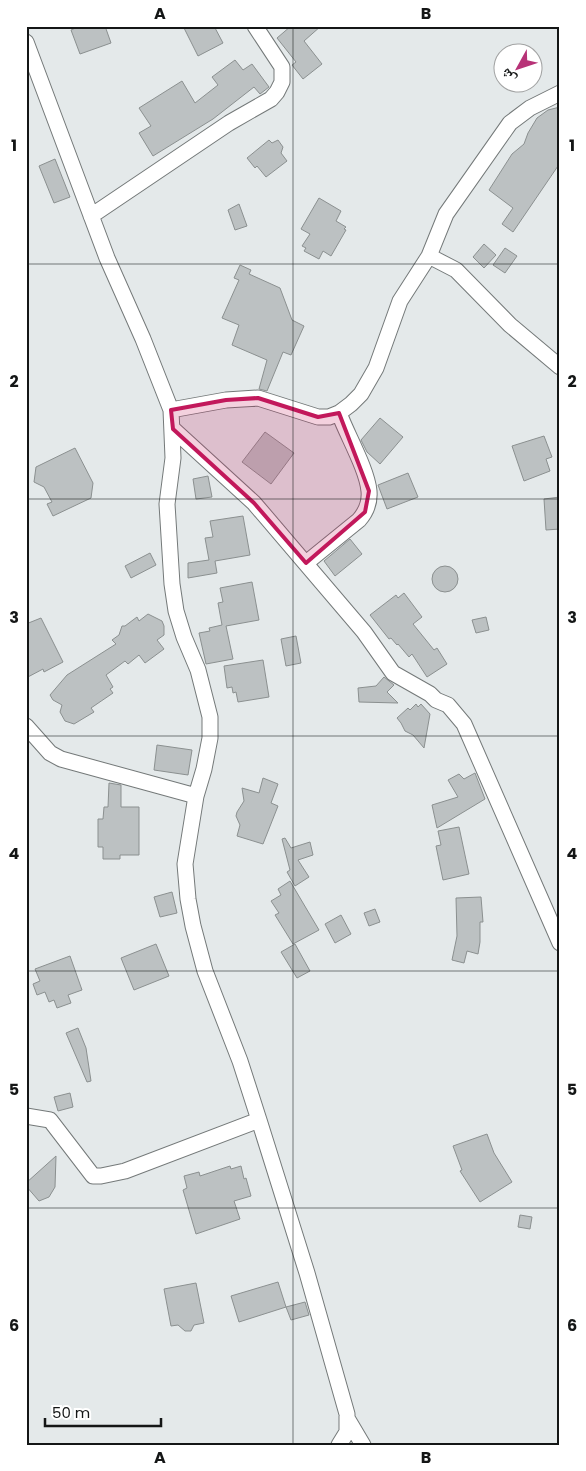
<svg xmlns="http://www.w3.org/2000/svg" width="586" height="1471" font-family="Poppins,'Noto Naskh Arabic',sans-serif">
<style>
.building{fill:#bcc1c2;stroke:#8b9090}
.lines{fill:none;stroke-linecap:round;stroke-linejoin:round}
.minor-casing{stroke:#747979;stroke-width:17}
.minor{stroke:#fff;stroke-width:15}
.marked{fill:#c2185b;fill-opacity:0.2;stroke:#c2185b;stroke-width:4;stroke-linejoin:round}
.grid{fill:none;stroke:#141616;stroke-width:1;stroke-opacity:0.55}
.neatline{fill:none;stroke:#141616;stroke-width:2}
.grid-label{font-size:16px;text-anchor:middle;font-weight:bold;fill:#141616}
</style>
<rect width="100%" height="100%" fill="#e4e9ea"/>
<path class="building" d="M80,26H105L111,43L80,54L71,30Z
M183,26H214L223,43L198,56Z
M291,26H321L304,41L322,64L303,79L292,65L296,62L277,38Z
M235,60L243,70L252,64L269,87L260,94L254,87L213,119L153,156L139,133L151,126L139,108L182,81L195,103L218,85L212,77Z
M560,107V163L513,232L502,224L513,208L489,190L512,154L524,144L528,133L537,118L548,110Z
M269,140L272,143L278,140L283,147L281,153L287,161L266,177L257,166L255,168L247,158Z
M55,159L70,197L54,203L39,166Z
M319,198L341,211L336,221L346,227L344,229L346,230L331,256L323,251L319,259L304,251L306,248L302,246L310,234L301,229Z
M239,204L247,226L235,230L228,210Z
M484,244L496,255L484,268L473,257Z
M505,248L517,256L505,273L493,265Z
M240,265L251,270L249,274L280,288L292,320L304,326L291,355L283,352L267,391L259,389L267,360L232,345L239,325L222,318L239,280L234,278Z
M380,418L403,437L380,464L367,452L361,440Z
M265,432L294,453L271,484L242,462Z
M544,436L552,457L546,459L550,471L524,481L512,446Z
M75,448L93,483L91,498L53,516L47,504L52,502L44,487L34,482L36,467Z
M408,473L418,497L387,509L378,485Z
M208,476L212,497L196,499L193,479Z
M560,497V529L546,530L544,499Z
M243,516L250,555L215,561L217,573L188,578V563L209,560L205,538L213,537L210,521Z
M350,539L362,554L335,576L324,561Z
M150,553L156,565L131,578L125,566Z
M432 579a13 13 0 1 1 26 0a13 13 0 1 1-26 0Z
M252,582L259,620L226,626L233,659L206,664L199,633L210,631L209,628L222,625L218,603L223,602L220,588Z
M404,593L422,617L413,624L434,650L437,648L447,664L427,677L412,654L409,657L398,644L397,645L391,638L389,639L370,615L396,595L398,598Z
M148,614L162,621L164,626V635L157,640L164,649L145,663L139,655L128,664L125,661L106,675L113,687L110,689L113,693L91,708L94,712L74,724L65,721L60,712L62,705L53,700L50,695L67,675L116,644L112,640L119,635L122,626H125L137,617L139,621Z
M486,617L489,630L476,633L472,620Z
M41,618L63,662L44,672L43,669L26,678V624Z
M296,636L301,663L286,666L281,639Z
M263,660L269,697L238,702L236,692L233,693L232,687L227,688L224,666Z
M384,677L394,685L387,692L398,703L359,702L358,688L376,686Z
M416,704L418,707L421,704L430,714L424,748L413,735L405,731L401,723L397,718L408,708L410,710Z
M157,745L192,750L188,775L154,770Z
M475,773L485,799L437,828L432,805L458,797L448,780L459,774L464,779Z
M263,778L278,784L271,803L278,806L263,844L237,836L240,825L236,816L237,812L244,801L242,788L259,793Z
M109,783L121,785V807H139V855H120V859H103V847H98V819H103L104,807H108Z
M459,827L469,874L443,880L436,846L441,845L438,831Z
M285,838L291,848L310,842L313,855L298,860L309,877L295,886L287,872L290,870L282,839Z
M290,881L319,930L293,944L275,915L279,913L271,901L281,895L278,889Z
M172,892L177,913L160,917L154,897Z
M481,897L483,922H480V942L478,954L467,951L464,963L452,960L457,936L456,898Z
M375,909L380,922L369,926L364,913Z
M341,915L351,934L335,943L325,924Z
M156,944L169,976L134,990L121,958Z
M295,944L310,971L297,978L281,952Z
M70,956L82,990L68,995L71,1003L57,1008L54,1000L49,1002L45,992L37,995L33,984L40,981L35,969Z
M78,1028L86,1048L91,1081L87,1082L66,1033Z
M70,1093L73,1107L58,1111L54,1097Z
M487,1134L494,1153L512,1182L480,1202L460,1171L462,1170L453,1146Z
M56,1156L55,1187L49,1197L39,1201L26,1186V1183Z
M230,1166L231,1169L241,1166L244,1179L246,1178L251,1196L234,1201L240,1219L196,1234L183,1190L187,1188L184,1176L199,1172L200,1176Z
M520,1215L532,1217L530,1229L518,1227Z
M278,1282L286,1307L239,1322L231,1296Z
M196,1283L204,1323L194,1325L191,1331H185L178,1325L171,1326L164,1289Z
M305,1302L309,1315L291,1320L286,1307Z"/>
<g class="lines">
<g class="minor-casing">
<path id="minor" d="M26,42L107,258L143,339L171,410L173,458L167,504L172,584L176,611L184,637L198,670L210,717V738L204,769L196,796L185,864L188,899L193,926L205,971L240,1061L259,1120L307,1273L347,1414V1432L339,1445
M91,216L229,123L271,99L277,92L282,82V67L255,26
M429,256L456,270L510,325L560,367
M171,410L226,400L258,398L318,417H329L339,413L351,404L361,394L376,368L400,301L429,256L446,214L510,123L530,108L560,93
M173,429L254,503L364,632L393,673L430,694L436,700L448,705L464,724L560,943
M306,563L359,520C366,512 370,502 369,491C367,469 347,435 339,413
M26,726L50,753L61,759L196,796
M26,1116L50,1120L93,1176H101L125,1171L259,1120
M347,1418L363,1445"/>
</g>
<use href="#minor" class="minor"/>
</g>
<path class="marked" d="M258,398L318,417L339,413L369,491L365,512L306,563L254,503L173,429L171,410L226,400Z"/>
<path class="grid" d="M293,26V1445M26,264H560M26,499H560M26,736H560M26,971H560M26,1208H560"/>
<rect width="586" height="1471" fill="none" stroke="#ffffff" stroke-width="55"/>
<g transform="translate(518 68) rotate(230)"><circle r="24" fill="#ffffff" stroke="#a1a2a2"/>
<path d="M0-4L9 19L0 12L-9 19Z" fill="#b73277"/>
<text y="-8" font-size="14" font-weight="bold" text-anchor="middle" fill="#141616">ش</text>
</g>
<path d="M45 1418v8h116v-8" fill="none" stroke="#141616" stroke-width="2.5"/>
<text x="52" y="1418" font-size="15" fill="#141616" stroke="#ffffff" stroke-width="4" paint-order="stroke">50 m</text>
<rect x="28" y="28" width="530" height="1416" class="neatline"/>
<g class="grid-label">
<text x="160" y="19">A</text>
<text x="426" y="19">B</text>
<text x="14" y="151">1</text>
<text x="572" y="151">1</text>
<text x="14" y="387">2</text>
<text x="572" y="387">2</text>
<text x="14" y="623">3</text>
<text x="572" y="623">3</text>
<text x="14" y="859">4</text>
<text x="572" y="859">4</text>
<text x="14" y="1095">5</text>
<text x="572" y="1095">5</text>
<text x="14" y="1331">6</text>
<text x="572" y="1331">6</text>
<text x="160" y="1463">A</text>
<text x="426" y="1463">B</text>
</g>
</svg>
